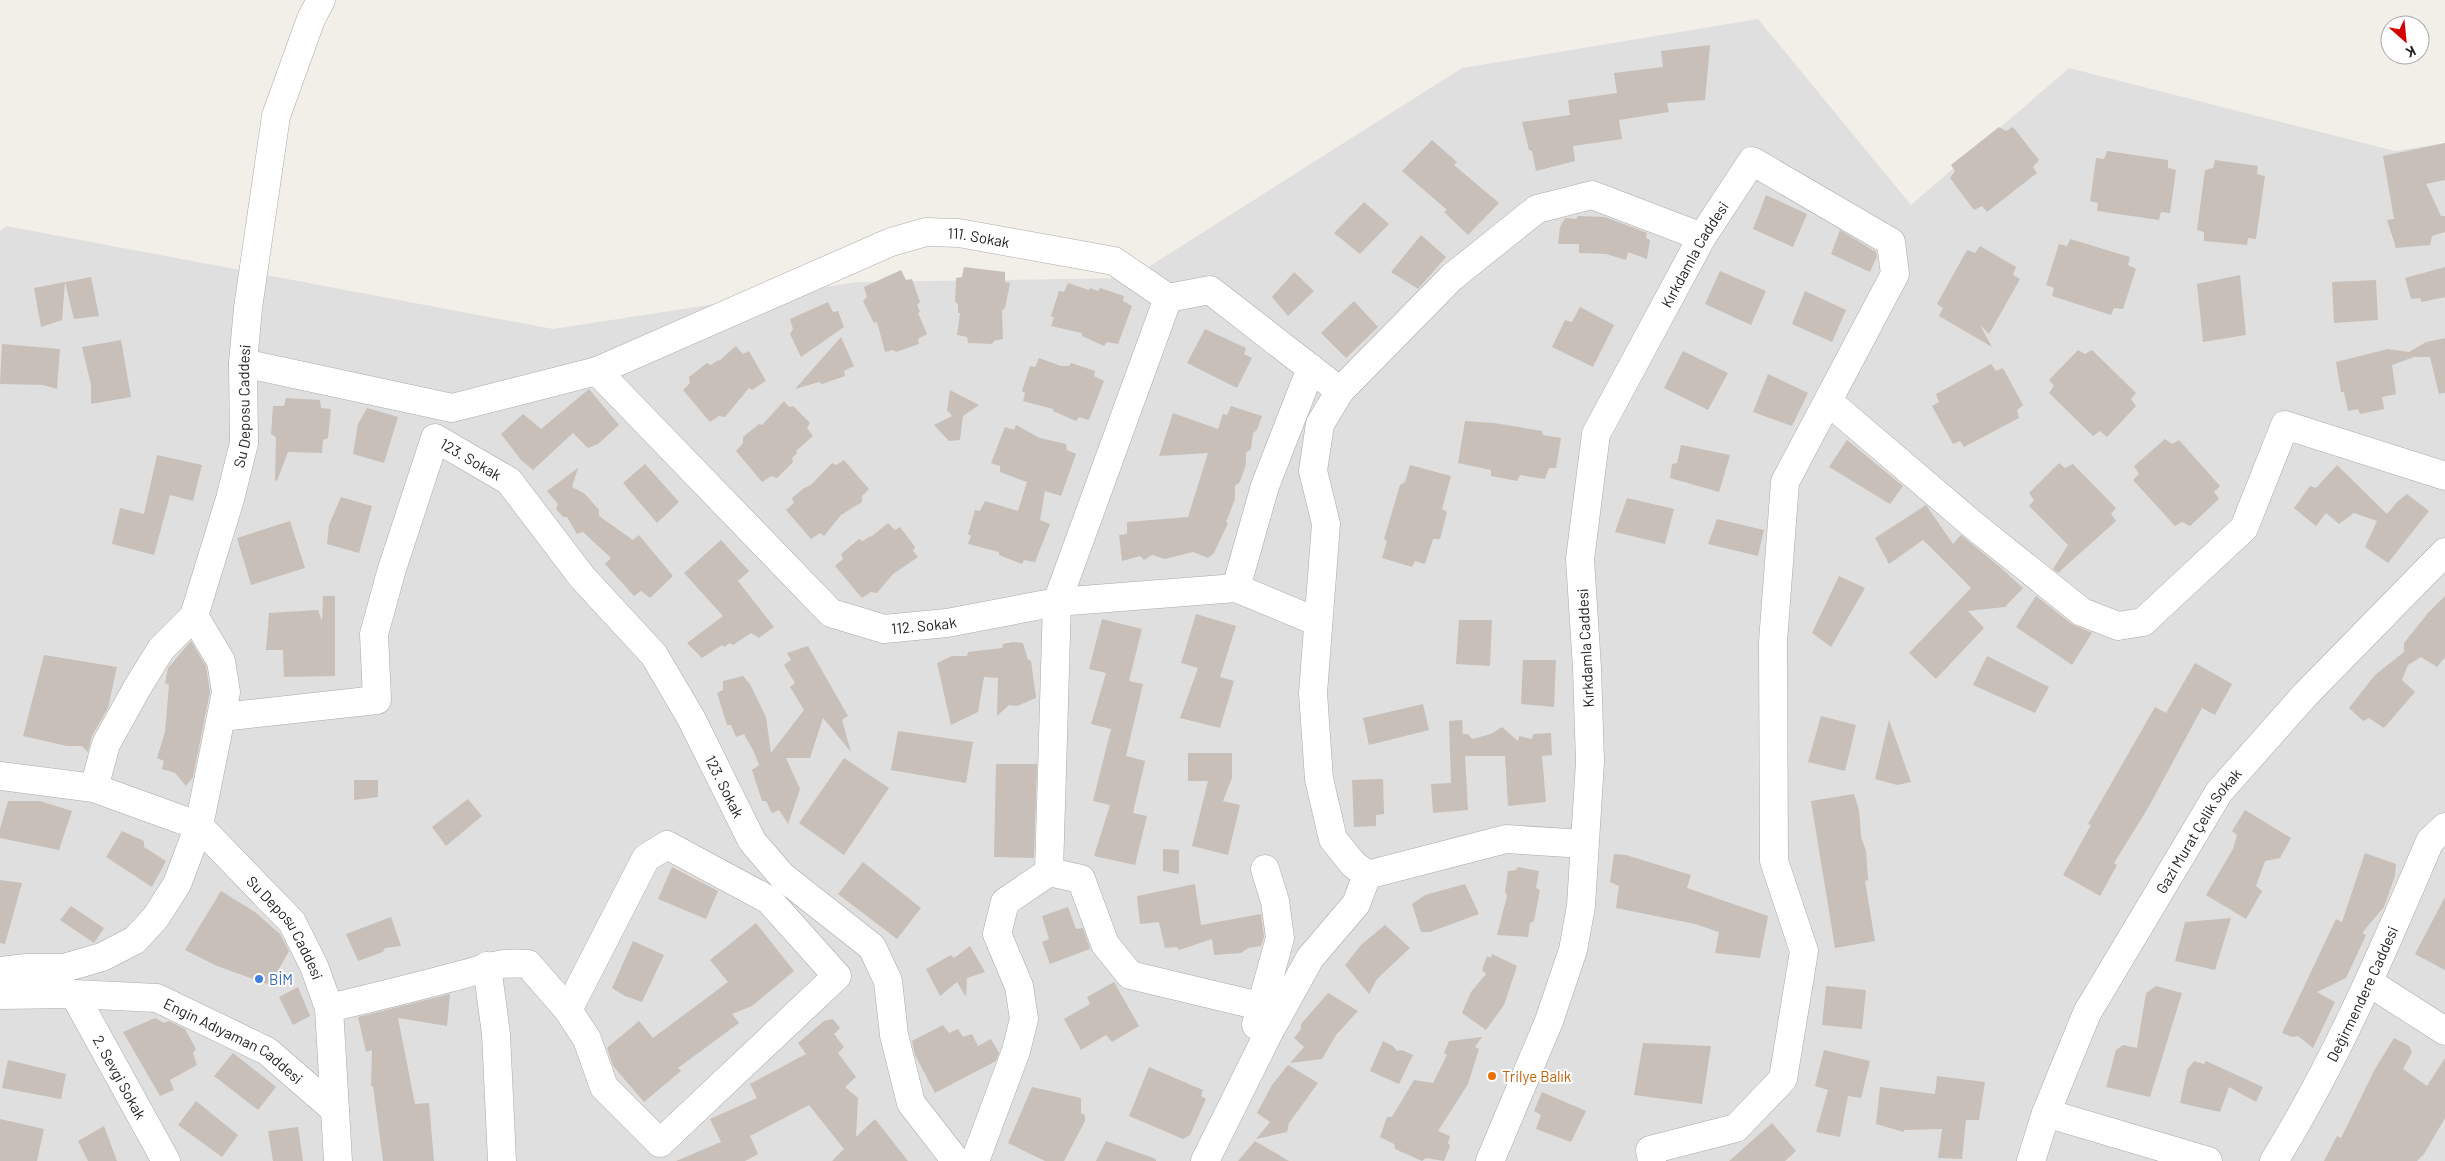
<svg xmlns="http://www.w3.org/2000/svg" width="2445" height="1161" font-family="Barlow,sans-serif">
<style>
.residential{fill:#e0dfdf}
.building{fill:#c7bfb8}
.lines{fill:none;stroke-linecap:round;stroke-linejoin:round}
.minor-casing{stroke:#a9a9a9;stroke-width:29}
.minor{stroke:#fff;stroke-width:28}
.shop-dot{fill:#3f7fe0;stroke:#fff;stroke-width:2}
.food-dot{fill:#e8710a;stroke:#fff;stroke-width:2}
.labels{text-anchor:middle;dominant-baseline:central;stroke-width:4;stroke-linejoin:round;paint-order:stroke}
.street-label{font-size:15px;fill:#222;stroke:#fff}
.shop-label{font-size:15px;fill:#366cbe;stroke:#fff;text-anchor:start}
.food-label{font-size:15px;fill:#c56008;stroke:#fff;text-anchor:start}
</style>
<rect width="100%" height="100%" fill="#f2efe9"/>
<path class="residential" d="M1758,19L1911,205L2069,68L2395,151L2445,143V1161H0V231L6,226L553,329L857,282L1131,278L1462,68Z"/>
<path class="building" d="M1710,45L1705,100L1667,103L1669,112L1619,120L1622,139L1573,146L1575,161L1536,171L1532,151L1529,150L1522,122L1570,115L1568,100L1617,93L1614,73L1663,67L1661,51Z
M1999,127L2006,131L2013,127L2039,160L2033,167L2037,173L1987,212L1982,206L1974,210L1950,178L1955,171L1951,165Z
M1432,140L1457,162L1454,165L1499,203L1468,235L1444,212L1447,210L1402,171Z
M2445,143V180L2426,184L2441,216H2445V232L2432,236L2430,245L2396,248L2387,220L2394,219L2383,156Z
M2107,151L2168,160V168L2176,170L2170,213L2161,212L2159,220L2097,211L2098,203L2090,201L2096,158L2104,159Z
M2215,160L2258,166L2257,174L2265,176L2256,239L2248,238L2247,245L2204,241V232L2197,230L2205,170L2213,168Z
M1766,195L1807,214L1793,247L1753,229Z
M1364,202L1389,224L1360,254L1334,233Z
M1578,216L1605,217L1647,233L1646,238L1650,240L1647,259L1628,252L1626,260L1606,254L1579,253V244H1558L1560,227L1565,218L1576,219Z
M1840,230L1876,252L1877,256L1870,272L1831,254Z
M1421,235L1446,257L1418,289L1391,272Z
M2070,239L2130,257L2128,265L2136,269L2123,309L2114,308L2111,315L2052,296L2054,288L2046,285L2059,244L2067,246Z
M1980,246L2016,267L2013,275L2020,279L1989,334L1980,325L1992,347L1939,316L1943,308L1937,304L1967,250L1975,253Z
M964,267L1005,272V282L1010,283L1005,308L1002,310L1003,339L994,341L992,344L968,343L967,337L957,335L960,313H958V304L955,302L956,278L962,277Z
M2445,267V297L2422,302L2420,298L2411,299L2405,278Z
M901,270L906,280L912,279L920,302L917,305L920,312L918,313L927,334L918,339L919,344L896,352L893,350L885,352L877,322L874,323L863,301L867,297L864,287Z
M1720,271L1766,291L1751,325L1705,304Z
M1294,272L1314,291L1288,316L1272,297Z
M2240,275L2246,335L2203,342L2197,284Z
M91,277L99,316L74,319L65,282L62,320L41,327L34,288Z
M2376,280L2378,320L2334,323L2332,282Z
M1068,283L1089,290L1090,288L1098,291L1100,288L1124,296L1123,301L1132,306L1118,344L1107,342L1104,346L1082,336V333L1051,326L1054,318L1051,316L1059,291L1064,292Z
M1805,291L1846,310L1832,342L1792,324Z
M1354,301L1378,327L1346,358L1321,333Z
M828,302L833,312L838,311L844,327L801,357L790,334L793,329L790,319Z
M1580,307L1614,325L1593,367L1552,347L1565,320L1572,322Z
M1205,329L1246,348L1244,354L1252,358L1237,388L1187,363Z
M841,337L854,366L844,371L845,376L822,384L819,382L795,389Z
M2445,338V393L2439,394L2430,357H2414L2392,365L2396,394L2382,397L2384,409L2360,414L2358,409L2348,411L2344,392H2341L2336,362L2388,349L2409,352L2426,342Z
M121,340L131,397L91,404V385L82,347Z
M2,344L60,349L57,389L43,385L0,384Z
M736,346L743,354L749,351L766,381L752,390L749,388L725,417L719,416L710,422L683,390L690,383L689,377L707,363L711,365L718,360L719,361Z
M2078,350L2085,354L2092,350L2136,393L2131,399L2136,406L2107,437L2100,431L2093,436L2049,393L2054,386L2049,380Z
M1683,351L1728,373L1708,410L1664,388Z
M1039,358L1061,366H1069L1071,363L1095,371L1094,376L1104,381L1089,420L1079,417L1076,421L1053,411V409L1023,401L1025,393L1022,391L1030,366L1035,367Z
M1991,364L1996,371L2003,368L2023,405L2017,410L2019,418L1964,447L1960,441L1953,444L1932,406L1939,402L1936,394Z
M1768,374L1808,393L1792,426L1753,412Z
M589,389L619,425L598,444L588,448L573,433L533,470L521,460L501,434L523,414L541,429Z
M950,390L979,405L963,416L960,440L949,441L934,425L952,416L947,410Z
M286,398L320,400L321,408L331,409L328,438L323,440L322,453L288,452L277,481L275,480L276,437L271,434L273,406H284Z
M784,401L789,407L793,406L810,423L807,428L813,436L796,451L797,453L792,458L793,462L777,478L771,476L762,482L736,451L743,443V437L759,424L762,425Z
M1231,406L1262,416L1257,430L1253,433L1251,449L1246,453V464L1240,482L1235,486V499L1226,522L1228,523L1214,553L1208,558L1193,552L1165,559L1152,555L1144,560L1140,556L1122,561L1119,535L1127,534V522L1188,517L1208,453L1159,456L1173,413L1218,429L1223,414L1227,415Z
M367,408L398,417L384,463L353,454L358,424Z
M1465,421L1494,423L1542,431L1543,435L1561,438L1556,468H1549L1545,479L1520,475L1517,481L1491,476V470L1458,463Z
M1016,425L1040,438L1066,444L1067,450L1076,454L1061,496L1045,491L1040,520L1050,524L1035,562L1024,560L1022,564L999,555V552L968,544L971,536L968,534L975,510L980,511L985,501L1018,511L1027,482L1000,472V466L991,463L1005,427L1014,430Z
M2165,439L2172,444L2179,440L2220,486L2214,492L2219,499L2190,526L2182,522L2175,526L2133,480L2139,474L2134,466Z
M1847,440L1903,486L1890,504L1829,467Z
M1681,445L1730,455L1719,492L1670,478L1672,464L1677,463Z
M157,455L202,465L193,501L170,495L154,555L112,544L120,508L144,514Z
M844,460L869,489L862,496V502L841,515L824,536L820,533L811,539L786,510L794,503L792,498L804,488L811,485L832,463L836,465Z
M2059,463L2065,468L2073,464L2116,508L2111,514L2116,521L2058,573L2053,569L2068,545L2029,506L2034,500L2029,493Z
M645,464L679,502L657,523L623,483Z
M1410,465L1451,476L1442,509L1447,512L1440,539H1433L1425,564L1415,561L1412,567L1382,558L1387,541L1384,539L1400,485L1405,482Z
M2337,465L2387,514L2397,502L2407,494L2429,511L2388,563L2365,547L2377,521L2354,513L2339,524L2326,513L2316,526L2294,508L2310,486L2316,488Z
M578,468L572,487L585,494L599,510V516L633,540L639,535L673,576L650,598L641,591L634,596L605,564L611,558L583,532L577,534L567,517H563L556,509L558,504L547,491Z
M341,497L372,506L359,553L327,544L329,525Z
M1627,498L1674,509L1665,544L1615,532Z
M1926,505L1953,544L1961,535L2000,567L2023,588L2005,607L1968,611L1984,628L1936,679L1909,653L1971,588L1923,540L1889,564L1875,538Z
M1717,519L1764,530L1758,556L1708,544Z
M290,521L305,568L251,585L237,538Z
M888,523L895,530L900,527L915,547L913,551L918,557L893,574L877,593L871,592L862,598L835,566L843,559L841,554L859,539L863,541L870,536L871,537Z
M721,540L749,571L738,581L774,627L759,638L751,633L733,645L730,643L724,647L722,645L702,658L687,643L723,616L684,573Z
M1839,576L1865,588L1831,647L1812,633Z
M323,596H335V676L284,677L283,650H266L269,613L318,610L322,621Z
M2036,596L2072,624L2092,633L2072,665L2016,627Z
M2445,596V657L2437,667L2421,657L2408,665L2402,680L2415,692L2384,728L2369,718L2363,721L2349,708L2375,675L2404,652V643L2428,613Z
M1196,614L1236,626L1220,677L1234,681L1220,728L1180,718L1198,668L1181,663Z
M1102,619L1142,629L1129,681L1143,684L1126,756L1145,761L1133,813L1147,816L1135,865L1094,856L1110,805L1093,801L1111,729L1091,724L1106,673L1089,669Z
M1459,620H1492L1490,666L1456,664Z
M191,641L206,666L210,692L193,777L186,786L175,773L162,769L164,761L157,758L165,732L169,685L165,683L168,668Z
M1013,642L1023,643L1028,660L1031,661L1036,698L1017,706L1009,705L997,716L998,678L984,677L978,712L951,725L937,663L952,656H967L968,652L1002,648L1003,644Z
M808,646L848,716L842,720L851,752L823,718L810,758H786L800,789L788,824L779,810L772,813L766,801H762L752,770L759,765L754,752L744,734L736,737L731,725H727L717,693L723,690V681L743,676L750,684L766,717L771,753L804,710L790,687L795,683L784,665L791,660L787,653Z
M44,655L117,667L108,708L92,736L88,752L82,746H67L23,736Z
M1987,656L2049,687L2035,713L1973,685Z
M1523,660H1556L1554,707L1521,704Z
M2195,663L2232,684L2215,715L2202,708L2148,808L2114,863L2117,865L2100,896L2063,875L2091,825L2088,824L2155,707L2166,713Z
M1423,704L1429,730L1369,745L1363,718Z
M1821,716L1856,725L1845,771L1808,762Z
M1462,720L1463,734H1468L1472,739L1491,734L1502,727L1518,741L1519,736L1532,739L1533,734L1551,733L1552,755L1542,756L1546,802L1508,806L1505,756H1465L1468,810L1433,813L1431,784L1451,783L1449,721Z
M1889,720L1911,782L1897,785L1875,779Z
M898,731L973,742L966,783L891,770Z
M1188,753H1232V778L1223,801L1240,805L1228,855L1192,846L1208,781H1188Z
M844,758L889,788L844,855L799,823Z
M996,764H1037L1034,858L994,857Z
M1383,779L1384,814L1376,815V826L1354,827L1352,780Z
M354,780H378V797L354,800Z
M1854,794L1859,810L1861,837L1866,851L1868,880L1865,881L1875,941L1835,948L1811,801Z
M468,799L482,816L446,846L432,827Z
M8,801H40L72,811L59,850L0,838V829Z
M2245,810L2291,838L2280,858L2265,861L2256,886L2262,891L2246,919L2206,895L2233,849L2237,835L2232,831Z
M122,831L144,841V847L166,861L152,887L106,857Z
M1163,849L1179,850V874L1163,871Z
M2365,853L2396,864L2395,876L2384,907L2362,933L2366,935L2346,978L2317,992L2335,1002L2313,1048L2298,1036L2292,1037L2282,1033L2336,919L2342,922Z
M1614,854L1626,855L1691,875L1687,888L1768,916L1760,958L1715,953L1719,932L1695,924L1616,908L1619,886L1610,882Z
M863,862L921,908L897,939L838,894Z
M672,867L718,891L706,919L658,899Z
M1518,867L1539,871L1536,888L1540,890L1534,921L1530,923L1528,937L1497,935L1507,896L1505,892L1508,871L1516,870Z
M0,880L22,883L5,944L0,943Z
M1195,884L1201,925L1261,914L1264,937L1261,946L1248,948L1241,953L1214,955L1212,939L1179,950L1177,947L1165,948L1159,922L1140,924L1137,896Z
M1465,884L1479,914L1430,932H1421L1412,904L1425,895Z
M221,891L255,912L280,934L289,951L270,985L217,966L185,950Z
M2445,897V970L2415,954Z
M71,906L104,928L94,943L60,920Z
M1068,907L1076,929L1083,928L1090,949L1050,964L1042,942L1049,939L1042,916Z
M391,917L401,946L385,948L383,952L358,961L346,934Z
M2231,918L2215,970L2175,961L2185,922Z
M756,923L794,971L752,1006L732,1014L739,1023L678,1068L681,1071L644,1102L613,1066L607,1048L639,1021L653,1038L728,982L710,960Z
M1385,925L1410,948L1377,979L1369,994L1345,965L1361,945Z
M633,941L664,955L642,1002L625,996L612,988Z
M970,946L985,972L967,978L966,997L957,982L940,996L926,969L951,955L954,958Z
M1492,954L1517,966L1504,1005L1486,1030L1462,1013L1471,992L1486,974L1482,970L1487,956L1491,958Z
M1114,982L1139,1026L1112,1042L1106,1035L1081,1050L1064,1019L1090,1004L1087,997Z
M1826,986L1866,990L1862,1029L1822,1025Z
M2156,986L2182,993L2150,1097L2106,1087L2116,1050L2123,1045L2137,1048L2146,993Z
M298,987L310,1016L293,1025L279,997Z
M1328,993L1358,1011L1336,1035L1322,1059L1290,1063L1304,1047L1294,1038L1301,1029V1024Z
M450,994L447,1026L398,1018L415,1104L429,1103L434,1161H383L373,1086H371L372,1050L366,1052L358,1017Z
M155,1018L164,1023L169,1021L185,1029L196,1049L193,1053L197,1065L170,1080L174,1090L160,1096L123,1032Z
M833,1019L840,1028L834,1034L844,1047L838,1053L856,1077L845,1087L858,1098L856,1137L875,1119L908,1161H832L844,1149L809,1105L750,1136L758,1154L745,1161H676L721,1142L710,1119L757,1098L750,1084L806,1054L798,1043L824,1021Z
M943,1025L949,1033L958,1029L963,1037L972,1034L978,1046L991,1039L999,1053L996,1061L935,1093L915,1055L912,1041Z
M1482,1037L1475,1047L1479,1049L1468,1084L1438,1131L1450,1136L1448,1143L1450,1146L1444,1161L1426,1158L1422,1161L1395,1149L1394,1144L1380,1137L1387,1117H1392L1414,1080L1433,1083L1447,1055L1444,1053L1449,1041Z
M2394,1038L2409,1046L2412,1052L2403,1069L2427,1086L2445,1058V1118L2424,1154L2417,1161H2324L2337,1136L2341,1138L2375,1069Z
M1383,1041L1393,1046L1397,1051L1402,1050L1413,1055L1399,1084L1370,1071Z
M1643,1043L1711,1046L1702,1104L1634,1095Z
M1824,1050L1870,1061L1861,1098L1848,1096L1840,1137L1816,1132L1828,1090L1815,1086Z
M233,1053L276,1087L258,1110L214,1076Z
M8,1060L66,1074L61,1099L2,1088Z
M2194,1061L2204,1064L2206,1061L2263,1087L2256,1102L2229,1087L2220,1112L2180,1103L2187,1070Z
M1288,1065L1318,1083L1289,1123L1287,1132L1256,1139L1270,1122L1257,1113L1272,1085Z
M1149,1067L1203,1090L1201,1096L1206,1099L1190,1135L1183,1139L1129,1116Z
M1937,1076L1985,1082L1979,1120H1966L1962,1159L1938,1158L1942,1129L1904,1130V1132L1876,1124L1880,1087L1935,1094Z
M1032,1087L1081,1098V1113L1085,1115V1121L1064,1161H1045L1008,1143Z
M1542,1092L1586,1111L1571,1142L1536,1129L1541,1115L1534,1111Z
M196,1101L238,1135L222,1157L178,1125Z
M0,1119L44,1129L37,1161H0Z
M1772,1123L1796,1151L1785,1161H1729Z
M104,1126L117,1161H88L78,1141Z
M298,1127L303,1161H273L268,1131Z
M1106,1141L1156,1159V1161H1096Z
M1255,1141L1289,1161H1238Z"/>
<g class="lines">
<g class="minor-casing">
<g id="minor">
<path id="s1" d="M243,363L452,408L597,371L891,242L926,232L959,233L1114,261L1168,298L1210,290L1340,391"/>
<path id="s2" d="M597,371L831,613L884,629L947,623L1057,602L1236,588L1318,622"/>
<path d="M1829,402L1972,524L2082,612L2118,626L2143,622L2244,528L2285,425L2445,476"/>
<path d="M1236,588L1265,486L1311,368"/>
<path id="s3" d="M222,717L377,700L374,634L392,569L435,438L509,481L582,577L654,655L691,718L752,841L782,876L872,947L888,981L894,1035L911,1103L956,1161"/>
<path id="s4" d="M0,776L94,788L199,826L292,922L314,966L329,1008L338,1161"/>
<path id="s5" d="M94,788L106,744L137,688L161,649L194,616L230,499L244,443L243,363L248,308L276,116L311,19L321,0"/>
<path d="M1049,872L1057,602L1168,298"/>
<path d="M1367,875L1353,864L1333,839L1319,779L1313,693L1326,524L1313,471L1320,424L1340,391L1452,277L1537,209L1592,195L1702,237"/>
<path d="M1367,875L1506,839L1584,844"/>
<path d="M487,966L496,1034L502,1161"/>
<path d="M0,971L26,968H64L102,957L135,940L156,917L177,884L199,826L226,692L221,661L194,616"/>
<path d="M2370,983L2445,1031"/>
<path id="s6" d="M74,994L166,1161"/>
<path id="s7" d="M0,995L74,994L157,998L267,1051L335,1110"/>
<path d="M329,1008C371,998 412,988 453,977C483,970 496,961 528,964L568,1010L587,1039L604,1087L660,1143L837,976L769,900L667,845L646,858L568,1010"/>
<path d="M1256,1025L1280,938L1275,901L1265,869"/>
<path d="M2046,1113L2208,1161"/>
<path d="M975,1161L1016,1051L1024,1019L1019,986L997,934L1005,902L1049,872L1081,879L1105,944L1130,975L1260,1006"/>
<path d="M1205,1161L1268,1034L1310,958L1356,904L1367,875"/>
<path id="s8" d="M1490,1161L1549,1021L1573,950L1581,906L1590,762L1587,668L1580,559L1596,434L1702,237L1752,161L1891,242L1895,274L1785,482L1773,642L1774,861L1804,951L1783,1079L1736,1128L1650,1150L1652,1161"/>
<path id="s9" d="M2031,1161L2046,1113L2087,1013L2219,792L2305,695L2445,552"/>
<path id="s10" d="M2274,1161C2337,1059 2383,951 2430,841L2445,827"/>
</g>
</g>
<use href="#minor" class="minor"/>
</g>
<circle class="shop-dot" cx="259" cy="979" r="5"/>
<circle class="food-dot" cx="1492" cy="1076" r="5"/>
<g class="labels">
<g class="street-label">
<text stroke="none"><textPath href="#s1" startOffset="774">111. Sokak</textPath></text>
<text stroke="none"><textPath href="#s8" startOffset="950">Kırkdamla Caddesi</textPath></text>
<text stroke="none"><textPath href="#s5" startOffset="419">Su Deposu Caddesi</textPath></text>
<text stroke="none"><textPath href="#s3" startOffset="469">123. Sokak</textPath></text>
<text stroke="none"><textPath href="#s2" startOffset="432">112. Sokak</textPath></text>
<text transform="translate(1585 648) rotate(-93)">Kırkdamla Caddesi</text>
<text stroke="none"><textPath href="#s3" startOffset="889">123. Sokak</textPath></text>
<text stroke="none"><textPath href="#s9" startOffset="372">Gazi Murat Çelik Sokak</textPath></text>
<text stroke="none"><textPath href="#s4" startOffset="341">Su Deposu Caddesi</textPath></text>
<text stroke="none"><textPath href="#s10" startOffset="189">Değirmendere Caddesi</textPath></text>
<text stroke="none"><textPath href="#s7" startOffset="245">Engin Adıyaman Caddesi</textPath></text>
<text stroke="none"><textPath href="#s6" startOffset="95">2. Sevgi Sokak</textPath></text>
</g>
<g class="shop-label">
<text x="269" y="979">BİM</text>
</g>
<g class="food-label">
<text x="1502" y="1076">Trilye Balık</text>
</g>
</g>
<g transform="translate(2405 40) rotate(153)"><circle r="24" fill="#ffffff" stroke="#a7a7a7"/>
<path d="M0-4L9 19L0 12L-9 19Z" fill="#d40000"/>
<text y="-8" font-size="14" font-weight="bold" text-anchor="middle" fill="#222222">K</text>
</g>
</svg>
